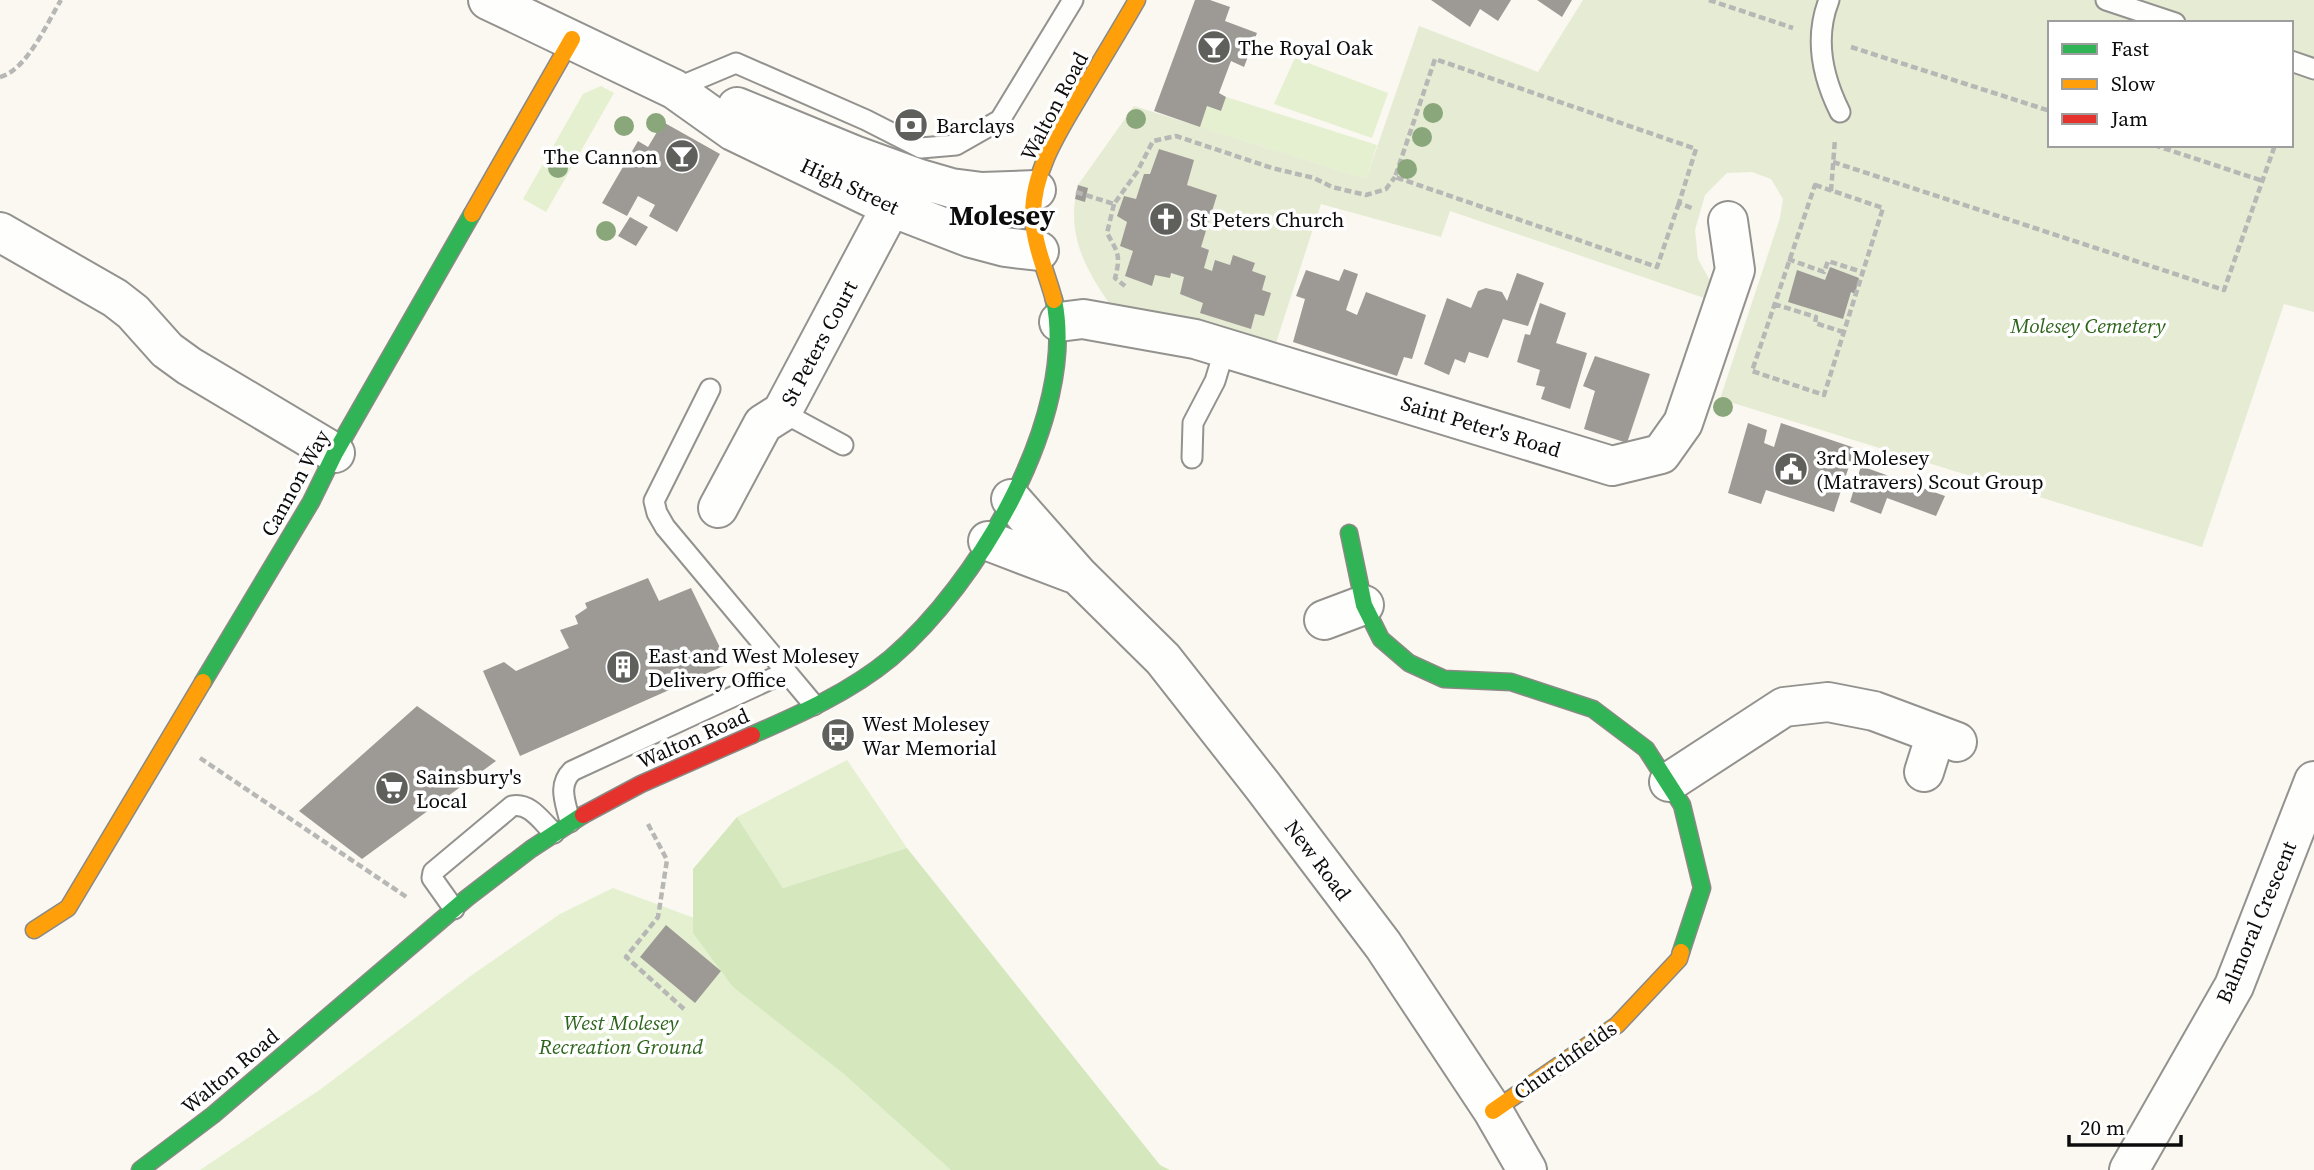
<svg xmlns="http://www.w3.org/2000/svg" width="2314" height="1170" font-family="'Source Serif 4',serif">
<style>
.green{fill:#e4f0d0}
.forest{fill:#d5e8bd}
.cemetery{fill:#e6ebd4;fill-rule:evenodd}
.building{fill:#9d9a96}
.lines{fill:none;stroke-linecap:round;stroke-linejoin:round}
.lane-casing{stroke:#93928f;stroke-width:23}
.street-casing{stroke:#93928f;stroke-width:42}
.fast-casing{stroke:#8a8985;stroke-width:19}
.slow-casing{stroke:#8a8985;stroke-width:19}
.jam-casing{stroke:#8a8985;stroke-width:19}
.path{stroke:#b7b7b5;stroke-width:4.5;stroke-dasharray:7 3.5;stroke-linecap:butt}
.lane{stroke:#fefefd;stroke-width:19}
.street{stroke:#fefefd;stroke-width:38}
.fast{stroke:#30b455;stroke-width:16}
.slow{stroke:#ff9f0a;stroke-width:16}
.jam{stroke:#e5322d;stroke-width:16}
.tree{fill:#8aa77b}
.labels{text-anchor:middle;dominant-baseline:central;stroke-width:7;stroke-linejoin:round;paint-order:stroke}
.poi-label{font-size:21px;fill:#0c0c0c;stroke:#fff;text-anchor:start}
.street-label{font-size:21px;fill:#0c0c0c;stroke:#fff}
.park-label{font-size:21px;font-style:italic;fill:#2e651c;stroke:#fff}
.district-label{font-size:28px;font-weight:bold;fill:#0c0c0c;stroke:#fff}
</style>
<rect width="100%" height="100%" fill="#faf8f0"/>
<path class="green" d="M1295,58L1388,93L1372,138L1274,104Z
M601,86L614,93L546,212L523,199L583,94Z
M1226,97L1377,145L1366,179L1200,127L1207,106L1221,111Z
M847,760L907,848L783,888L737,817Z
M613,888L697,919L995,1170H200L321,1089L472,975L560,914Z"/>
<path class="forest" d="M737,817L783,888L907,848L1160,1165L1170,1170H951L844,1074L733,987L693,933V869Z"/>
<path class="cemetery" d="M1583,0H2314V312L2284,304L2202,547L1720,399L1780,218L1783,199L1771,179L1752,172L1727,173L1705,195L1695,230L1698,259L1713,286V301L1450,211L1441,237L1321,204L1274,349L1109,303C1083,265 1066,232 1078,185L1134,106L1366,179L1419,26L1538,72ZM2050,23H2291V145H2050Z"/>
<path class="building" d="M1195,0H1210L1230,7L1225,21L1257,33L1244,67L1231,61L1219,93L1226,97L1221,111L1207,106L1200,127L1154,111Z
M1431,0H1511L1498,21L1480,9L1470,27Z
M1537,0H1572L1562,17Z
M663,122L720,154L677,232L649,216L655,205L638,196L627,216L602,203L638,141L648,147Z
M1159,149L1194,160L1187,185L1217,195L1201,247L1209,250L1204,268L1212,271L1215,260L1230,265L1233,255L1255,263L1252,271L1266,276L1262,290L1271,293L1264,316L1255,314L1251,329L1200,313L1203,303L1180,294L1184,277L1171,273L1170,278L1155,275L1152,286L1125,276L1133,251L1120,246L1127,222L1117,216L1124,196L1136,199L1144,174H1150Z
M1078,185L1088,188L1085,202L1075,199Z
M630,217L648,227L636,246L618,236Z
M1830,267L1859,278L1855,294L1851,292L1843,319L1788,302L1797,270L1825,280Z
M1344,269L1358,274L1346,310L1357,315L1366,292L1426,315L1412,359L1404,357L1397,376L1293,342L1305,299L1296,296L1306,270L1339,281Z
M1517,273L1544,283L1528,326L1503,319L1488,358L1469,352L1465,363L1455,359L1449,375L1424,364L1447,298L1471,308L1478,291L1486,288L1502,292L1507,301Z
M1540,303L1566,313L1556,343L1587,353L1570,409L1541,399L1545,387L1536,385L1540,370L1517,362L1525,334L1530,335Z
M1595,356L1650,374L1627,443L1584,429L1595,391L1583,386Z
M1748,423L1767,430L1764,443L1774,447L1781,423L1855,448L1834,512L1766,490L1761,504L1728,493Z
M1861,466L1945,496L1936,516L1887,498L1881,514L1850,502Z
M648,578L659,601L691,588L728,664L520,756L483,671L504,662L516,671L569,648L560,630L578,624L575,616L587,608L585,603Z
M417,706L496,761L362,859L299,811Z
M666,925L721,971L695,1003L640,957Z"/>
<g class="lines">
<g class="lane-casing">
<path id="lane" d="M1829,0C1814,38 1822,76 1840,112
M2106,0L2175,23
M2291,61L2314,69
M674,89L736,63L866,120L921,148L956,145L1000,120L1073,0
M710,389L654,501L657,513L665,527L814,705
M782,412L843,445
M1192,458L1193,423L1215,381L1225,348
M570,822C566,803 557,786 572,771L786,672
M454,909L432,878L433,872L512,806C530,802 542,822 554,833"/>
</g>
<g class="street-casing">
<path id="street" d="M488,0L674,89L733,131L891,207L971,238L1005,247L1039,251
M737,107L854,155L920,179L951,188L982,192L1036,190
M0,232L115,298L133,312L167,350L189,366L335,453
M1059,322L1083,319L1195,339L1612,466L1661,454L1683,423L1735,270L1728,221
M1011,499L1078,575L1163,659L1262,785L1383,945L1493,1111L1527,1170
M718,508L763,424L782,412L891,207
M988,541L1072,573
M1324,620L1364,605
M1924,772L1936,734
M1669,782L1784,707L1828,702L1874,711L1957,742
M2129,1170L2234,986L2314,781"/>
</g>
<g class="fast-casing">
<path id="fast" d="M1349,533L1364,605L1381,639L1409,663L1444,679L1511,682L1593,709L1646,749L1682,805L1702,888L1681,952
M203,682L311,502L335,453L472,214
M752,735C800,714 850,692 891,658C977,585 1078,416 1054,300
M140,1170L213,1115L467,898L531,849L583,815"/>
</g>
<g class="slow-casing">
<path id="slow" d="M472,214L572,39
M1054,300C1047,273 1034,246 1033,217C1032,168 1064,124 1087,84C1104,56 1121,28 1137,0
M34,930L68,908L203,682
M1493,1111L1617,1025L1679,959L1681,952"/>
</g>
<g class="jam-casing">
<path id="jam" d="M583,815L641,784L752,735"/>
</g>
<path class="path" d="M1709,0L1793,28
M1851,47L2050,111
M0,77C27,70 47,23 61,0
M2154,145L2263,181
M1833,162L2224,290L2275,145
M1815,185L1883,208L1824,395L1752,371Z
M1831,191L1835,139
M1076,192L1114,204L1137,172L1153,141L1176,136L1272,168L1314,178L1332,187L1366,195L1386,189L1395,177
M1679,203L1657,267L1395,177L1435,59L1696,149L1679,203L1694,209
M1114,204L1107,233C1118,253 1121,255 1115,278L1125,286
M1788,259L1824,272L1828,261L1862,272
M1774,304L1816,317L1815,323L1843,332
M200,758L408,898
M648,824L667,860L658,917L626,957L684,1009"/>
<use href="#lane" class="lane"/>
<use href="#street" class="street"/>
<use href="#fast" class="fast"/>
<use href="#slow" class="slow"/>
<use href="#jam" class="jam"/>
</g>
<g class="tree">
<circle cx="1433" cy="113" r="10"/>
<circle cx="1136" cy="119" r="10"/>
<circle cx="656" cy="123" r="10"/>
<circle cx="624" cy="126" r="10"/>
<circle cx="1422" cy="137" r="10"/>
<circle cx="558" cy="168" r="10"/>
<circle cx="1407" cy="169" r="10"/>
<circle cx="606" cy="231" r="10"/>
<circle cx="1723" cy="407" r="10"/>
</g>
<defs>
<g id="bar-disc" transform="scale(1.75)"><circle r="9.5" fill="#5f5f5c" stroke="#fff"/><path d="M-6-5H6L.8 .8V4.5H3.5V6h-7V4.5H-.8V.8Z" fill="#fff"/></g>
<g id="bank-disc" transform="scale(1.75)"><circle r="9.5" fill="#5f5f5c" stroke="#fff"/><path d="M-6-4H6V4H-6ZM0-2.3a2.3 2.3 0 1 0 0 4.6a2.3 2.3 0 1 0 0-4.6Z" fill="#fff"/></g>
<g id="church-disc" transform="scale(1.75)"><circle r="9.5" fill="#5f5f5c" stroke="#fff"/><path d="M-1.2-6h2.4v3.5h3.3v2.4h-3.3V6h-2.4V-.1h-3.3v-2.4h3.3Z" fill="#fff"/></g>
<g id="civic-disc" transform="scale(1.75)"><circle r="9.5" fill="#5f5f5c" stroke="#fff"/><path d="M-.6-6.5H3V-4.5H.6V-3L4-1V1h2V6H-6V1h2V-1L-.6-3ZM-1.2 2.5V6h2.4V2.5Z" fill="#fff"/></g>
<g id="building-disc" transform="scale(1.75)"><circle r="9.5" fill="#5f5f5c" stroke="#fff"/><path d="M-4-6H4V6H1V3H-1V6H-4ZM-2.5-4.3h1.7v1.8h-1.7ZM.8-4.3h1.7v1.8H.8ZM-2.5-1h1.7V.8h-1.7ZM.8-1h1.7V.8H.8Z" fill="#fff"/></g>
<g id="bus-disc" transform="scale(1.75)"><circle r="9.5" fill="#5f5f5c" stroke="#fff"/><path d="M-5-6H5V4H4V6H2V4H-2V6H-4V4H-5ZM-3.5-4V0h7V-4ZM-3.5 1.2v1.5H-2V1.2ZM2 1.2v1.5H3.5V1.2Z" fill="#fff"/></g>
<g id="supermarket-disc" transform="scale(1.75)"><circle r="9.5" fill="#5f5f5c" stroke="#fff"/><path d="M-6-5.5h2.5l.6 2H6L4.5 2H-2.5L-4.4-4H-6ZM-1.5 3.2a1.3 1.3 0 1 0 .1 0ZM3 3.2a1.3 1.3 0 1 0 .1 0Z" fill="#fff"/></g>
</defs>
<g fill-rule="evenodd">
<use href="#bar-disc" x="1214" y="47"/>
<use href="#bank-disc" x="911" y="125"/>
<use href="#bar-disc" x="682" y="156"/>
<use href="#church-disc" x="1166" y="219"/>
<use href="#civic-disc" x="1791" y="469"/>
<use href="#building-disc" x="623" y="667"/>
<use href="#bus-disc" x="838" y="735"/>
<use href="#supermarket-disc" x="392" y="788"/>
</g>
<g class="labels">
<g class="poi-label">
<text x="1238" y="47">The Royal Oak</text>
<text x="936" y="125">Barclays</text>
<text x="658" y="156" text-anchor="end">The Cannon</text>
<text x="1190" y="219">St Peters Church</text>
<text x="1816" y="457">3rd Molesey<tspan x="1816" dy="24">(Matravers) Scout Group</tspan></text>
<text x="648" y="655">East and West Molesey<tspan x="648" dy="24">Delivery Office</tspan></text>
<text x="862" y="723">West Molesey<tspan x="862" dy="24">War Memorial</tspan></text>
<text x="416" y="776">Sainsbury's<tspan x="416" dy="24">Local</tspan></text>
</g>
<g class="street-label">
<text transform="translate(1054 106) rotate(-62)">Walton Road</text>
<text transform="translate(850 186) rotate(25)">High Street</text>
<text transform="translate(819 343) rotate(-62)">St Peters Court</text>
<text transform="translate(1481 426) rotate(17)">Saint Peter's Road</text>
<text transform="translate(295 483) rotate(-61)">Cannon Way</text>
<text transform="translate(693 738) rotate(-24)">Walton Road</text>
<text transform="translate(1318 860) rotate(53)">New Road</text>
<text transform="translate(2256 922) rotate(-67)">Balmoral Crescent</text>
<text transform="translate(1565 1060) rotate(-35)">Churchfields</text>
<text transform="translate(230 1071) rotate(-40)">Walton Road</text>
</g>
<g class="park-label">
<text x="2088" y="325">Molesey Cemetery</text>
<text x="621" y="1022">West Molesey<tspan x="621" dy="24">Recreation Ground</tspan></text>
</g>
<g class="district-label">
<text x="1002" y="215">Molesey</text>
</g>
</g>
<rect x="2048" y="21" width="245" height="126" fill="#ffffff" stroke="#9e9e9e" stroke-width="2"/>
<rect x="2062" y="44" width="35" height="10" fill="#30b455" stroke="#9e9e9e" stroke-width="2"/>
<text x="2111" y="56" font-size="21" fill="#0c0c0c">Fast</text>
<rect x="2062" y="79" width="35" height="10" fill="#ff9f0a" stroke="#9e9e9e" stroke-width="2"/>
<text x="2111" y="91" font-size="21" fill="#0c0c0c">Slow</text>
<rect x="2062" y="114" width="35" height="10" fill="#e5322d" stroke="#9e9e9e" stroke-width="2"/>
<text x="2111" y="126" font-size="21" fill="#0c0c0c">Jam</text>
<path d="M2069 1135v10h112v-10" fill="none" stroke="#0c0c0c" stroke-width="3.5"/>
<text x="2080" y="1135" font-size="21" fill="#0c0c0c" stroke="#ffffff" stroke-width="5" paint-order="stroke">20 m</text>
</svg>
